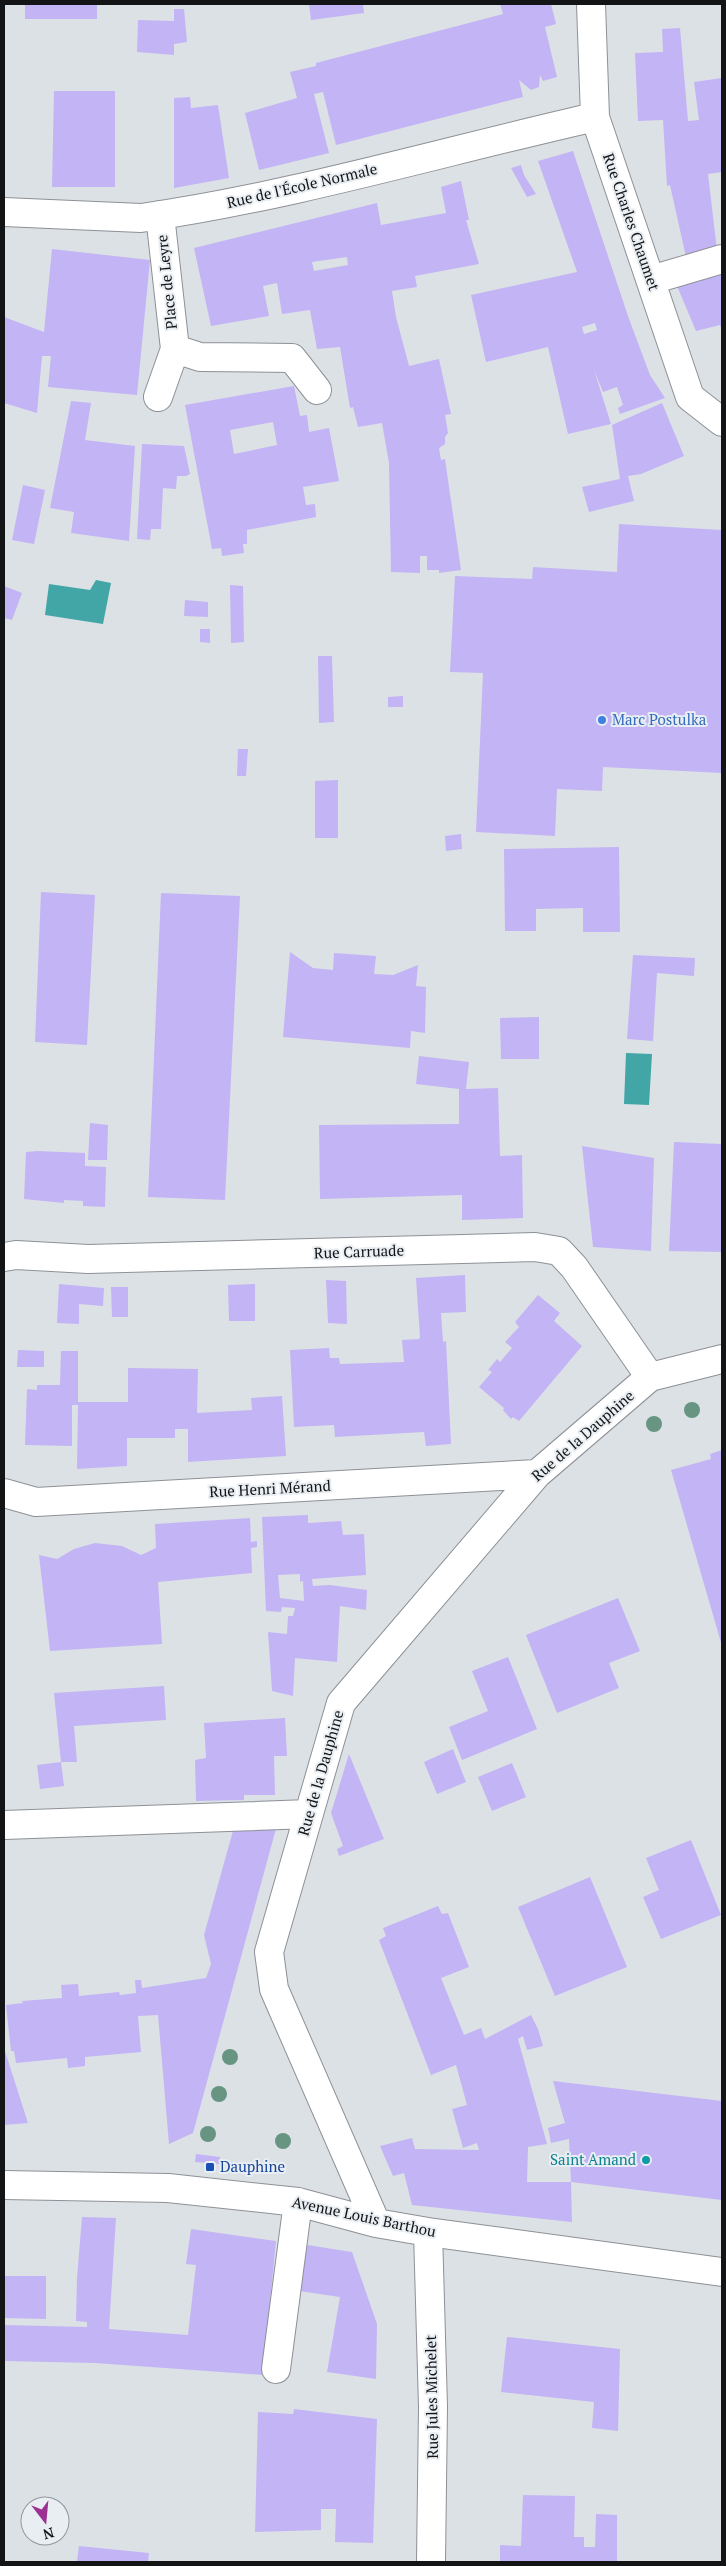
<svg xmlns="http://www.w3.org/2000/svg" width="726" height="2566" font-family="'PT Serif',serif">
  <rect width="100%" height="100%" fill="#dce1e6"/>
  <path fill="#41a6a5" d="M96,580l15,3 -8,41 -58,-9 4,-31 41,6z
    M626,1053l26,1 -3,51 -25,-1z"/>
  <path fill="#c3b4f5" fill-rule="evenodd" d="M25,4h72v15h-72z
    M309,4h54l1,9 -53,7z
    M500,4h51l5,20 -11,3 12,50 -14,4 -3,-6 -1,12 -8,3 -12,-10 4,17 -187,48 -13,-53 -9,2 15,59 -70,17 -14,-57 52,-15 -7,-26 26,-6v-3l187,-49z
    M174,9h10l3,33 -13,2v11l-37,-3 1,-32 36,1z
    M680,28l8,93 11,-1 -5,-38 28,-4v94l-14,2 9,76 -31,7 -16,-72 -3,1 -4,-66 -25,1 -3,-68 28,-1 -1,-23z
    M54,91h61v96h-63z
    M190,97l1,11 27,-3 11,73 -55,10v-90z
    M573,151l56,168 21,56 15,23 -45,16 -2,-6 5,-3 -6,-18 -14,5 -9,-22 17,54 -43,10 -20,-87 -62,15 -15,-67 106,-23 -39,-111zM595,323l2,7 -13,4 -2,-7z
    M521,165l3,10 12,19 -9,3 -16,-29z
    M461,181l8,39h-3l13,44 -64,12 2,11 -25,4 4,26 13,49 30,-7 12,55 -6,1 3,18 -3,4v7l-6,4 2,12 4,-1 16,111 -22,3v-3h-12v-14h-7v17l-29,-1 -2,-109 -7,-40 -24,4 -5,-20 -3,1 -10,-61 -23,2 -7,-39 -28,4 -5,-31 -14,3 6,30 -58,10 -17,-78 183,-45 4,22 65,-12 -5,-26zM347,257l1,8 -34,6 -2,-9z
    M52,249l98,11 -13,135 -89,-8 3,-31h-9l-5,57 -33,-10v-86l40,15z
    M722,272v58l-2,-5 -24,6 -19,-45z
    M294,386l6,30 7,-1 2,17 20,-4 10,53 -36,6 3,18 9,-1 1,13 -69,13 -4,-27 4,27v14h-4l1,9 -22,3 -1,-8 -9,1 -27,-144zM273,422l4,23 -43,9 -4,-24z
    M71,401l20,2 -6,37 50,6 -6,95 -58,-8 3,-21 -24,-4z
    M662,403l22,53 -43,18 -13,2 6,25 -45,11 -7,-25 38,-8 -8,-54z
    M142,444l42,2 6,28 -4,2h-9l-1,13 -13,-1 -2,41h-10l-1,11 -13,-1z
    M23,485l22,5 -11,54 -22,-4z
    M619,524l103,6v243l-119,-6 -1,24 -45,-2 -2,47 -79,-4 7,-159 -33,-1 5,-96 77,3 1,-12 84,5z
    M230,585l13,1 1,56 -13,1z
    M4,586l18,7 -10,27 -8,-2z
    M185,600l23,2v15l-24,-1z
    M200,629h10v14l-10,-1z
    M318,656h14l2,66 -15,1z
    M403,696v11h-15v-10z
    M238,749h10l-2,27h-9z
    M338,780v58h-23v-57z
    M461,834l1,15 -16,2 -1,-15z
    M619,847l1,85h-37v-24l-47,1v22h-31l-1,-82z
    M41,892l54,3 -8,150 -52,-3z
    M161,893l79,3 -15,304 -77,-3z
    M290,952l23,16 20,2 1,-17 42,3 -2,18 19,1 25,-10 -2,21 10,1 -1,46 -14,-2 -1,17 -127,-11z
    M633,955l62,3 -1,18 -37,-3 -4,68 -26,-2z
    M539,1017v42h-38l-1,-41z
    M419,1056l50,6 -3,27 32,-1 2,68 22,-1 1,63 -61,2v-25l-142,4 -1,-74 140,-1v-35l-43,-5z
    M90,1123l18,2 -1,35h-19z
    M674,1142l48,2v108l-53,-1z
    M582,1146l72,12 -3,93 -58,-4z
    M37,1151l48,2v13l21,1 -1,40 -22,-1v-5l-19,-1v3l-40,-4 2,-47z
    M465,1275l1,37 -25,1 2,29 3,-1 5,103 -25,2 -2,-14 -89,5 -1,-12 -40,2 -4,-77 39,-2 1,10h9l1,6 64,-2 -2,-22 17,-1 1,-2 -4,-59z
    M326,1280l20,1 1,43 -19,-1z
    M59,1284l45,4 -1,18 -24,-2v20l-22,-1z
    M255,1284v37h-26l-1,-36z
    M111,1287h17v30h-16z
    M538,1295l22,18 -6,8 28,25 -63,75 -6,-4 -2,2 -8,-9 1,-2 -25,-21 13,-15 -4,-2 9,-11 3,3 12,-14 -7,-6 14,-15 -4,-5z
    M18,1350l26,1v16h-27z
    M61,1351h17v51h50v-34l70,1 -1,44 55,-3 -1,-12 31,-2 4,60 -98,6v-33h-13v9h-48v28l-50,3 1,-64h-6v41l-47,-1 2,-56 10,1v-5h23z
    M722,1450v196l-51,-176 40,-11 -1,-5z
    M308,1515v8l33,-2 2,14 21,-1 2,41 -54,4 1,7 17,-1 37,5 -1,20 -26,-4 -3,56 -42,-4 -2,38 -21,-5 -4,-59 19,2 1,-18h5l2,-8 -13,-1 -1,5 -15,-1 -4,-94zM300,1574v8l3,-1 1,20 -24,-3 -2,-23z
    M250,1518l1,24 6,-1v6l-6,1 1,25 -94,9 4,62 -112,7 -11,-96 18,4 17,-10 21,-6 27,3 19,9 15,-7 -1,-24z
    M618,1598l22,53 -31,12 10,25 -62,25 -31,-78z
    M508,1657l29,72 -75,31 -13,-33 39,-16 -16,-40z
    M164,1686l2,34 -92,6 3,36h-16l-7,-69z
    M285,1718l2,38h-13l1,39h-31v5l-48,1 -1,-41 11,-2 -2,-35z
    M453,1749l13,33 -29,12 -13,-32z
    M349,1754l35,85 -45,17 -2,-7 6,-3 -12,-33z
    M61,1762l3,24 -24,3 -3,-24z
    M512,1763l14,34 -34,14 -14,-34z
    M277,1825l-84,308 -24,11 -11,-129 -20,1 3,36 -56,5v9l-17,2 -1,-10 -51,5 -2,-12h-3l-5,-46 17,-2 -1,-2 40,-3 -1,-13 17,-1 1,12 40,-4 1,3 16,-2 -1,-13h6l1,8 64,-10 5,-14 -7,-29 30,-108z
    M691,1840l30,75 -60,24 -18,-42 16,-7 -13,-32z
    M590,1877l37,90 -72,29 -37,-89z
    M438,1906l4,8 6,-1 21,54 -28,11 23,57 17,-7 4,11 46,-24 7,14 5,17 -16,4 -4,-14 -5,3 29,105 -19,3 -1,35h44l1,40 -160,-17 -8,-32 -11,3 -13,-30 32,-8 3,11 64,1 -2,-7 -14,5 -11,-39 15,-4 -11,-40 -25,10 -52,-135 7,-4 -3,-8z
    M4,2048l24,75 -24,2z
    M553,2081l169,20v99l-151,-18 -2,-43 -18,4 -3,-15 17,-5z
    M196,2154l24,3v7l-25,-2z
    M82,2217l34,1 -7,111 79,6 8,-70 -10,-1 5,-35 85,12 -13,134 -168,-12 -91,-2v-36l83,2v-5l-11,-1 1,-43z
    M301,2244l51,8 25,72 -1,55 -49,-7 13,-75 -41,-6z
    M4,2276h42v43l-42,-1z
    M507,2337l113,12 -2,82 -26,-3 2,-26 -93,-10z
    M294,2409l83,10 -4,124 -38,-1 1,-33h-15v21l-66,2 3,-120 35,2z
    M523,2495l52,1 -1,41h10v10h11l1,-33 21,1v47h-117v-17l21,1z
    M79,2546l70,7 -1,9h-71z"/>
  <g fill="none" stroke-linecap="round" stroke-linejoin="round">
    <g stroke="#8d9196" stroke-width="30">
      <path id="minor" d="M591,4l4,113 95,280 32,25
        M4,212l137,6c153,-22 303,-67 454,-101
        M160,215l15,134 25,8 92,1 25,32
        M651,280l71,-21
        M158,397l17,-48
        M4,1257l12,-2 72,4 447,-12 24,4 15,16 76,110
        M4,1493l32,9 501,-28
        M4,1825l305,-11
        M4,2185l164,3 130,14 78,21 52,9 294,40
        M376,2223l-102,-234 -5,-37 72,-249 196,-229 113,-97 72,-18
        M428,2232l5,175 -2,155
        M276,2369l22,-167"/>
    </g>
    <use href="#minor" stroke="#fff" stroke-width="28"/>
  </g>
  <g fill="#679581">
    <circle cx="692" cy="1410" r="8"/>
    <circle cx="654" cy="1424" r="8"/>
    <circle cx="230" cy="2057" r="8"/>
    <circle cx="219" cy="2094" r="8"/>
    <circle cx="208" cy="2134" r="8"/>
    <circle cx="283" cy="2141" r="8"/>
  </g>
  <circle fill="#3f7fe0" stroke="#e9eef3" stroke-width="2" cx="602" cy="720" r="5"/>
  <circle fill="#0f9aa8" stroke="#e9eef3" stroke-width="2" cx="646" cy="2160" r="5"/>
  <rect fill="#1a4fb4" stroke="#e9eef3" stroke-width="2" x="205" y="2162" width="10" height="10" rx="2.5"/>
  <g text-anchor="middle" stroke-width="4" stroke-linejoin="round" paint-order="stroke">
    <g font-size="15" fill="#131416" stroke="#e9eef3">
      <text transform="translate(302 186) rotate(-13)" y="5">Rue de l'École Normale</text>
      <text transform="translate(631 222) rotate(71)" y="5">Rue Charles Chaumet</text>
      <text transform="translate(167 282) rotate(-96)" y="5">Place de Leyre</text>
      <text transform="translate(359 1252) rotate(-2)" y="5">Rue Carruade</text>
      <text transform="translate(583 1436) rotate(-41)" y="5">Rue de la Dauphine</text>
      <text transform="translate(270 1489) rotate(-3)" y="5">Rue Henri Mérand</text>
      <text transform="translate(321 1773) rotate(-74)" y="5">Rue de la Dauphine</text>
      <text transform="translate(364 2217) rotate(12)" y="5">Avenue Louis Barthou</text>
      <text transform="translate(432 2397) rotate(-91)" y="5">Rue Jules Michelet</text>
    </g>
    <g font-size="15" fill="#366cbe" stroke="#e9eef3" text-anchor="start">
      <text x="612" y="725">Marc Postulka</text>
    </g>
    <g font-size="15" fill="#0d838f" stroke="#e9eef3" text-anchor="end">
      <text x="636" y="2165">Saint Amand</text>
    </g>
    <g font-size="15" fill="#164399" stroke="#e9eef3" text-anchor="start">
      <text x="220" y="2172">Dauphine</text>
    </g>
  </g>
  <rect width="726" height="2566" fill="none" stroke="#131416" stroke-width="10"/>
  <g transform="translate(45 2521) rotate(164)"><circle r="24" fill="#e9eef3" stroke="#93979b"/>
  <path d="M0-4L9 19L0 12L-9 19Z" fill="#9d3191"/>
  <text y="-8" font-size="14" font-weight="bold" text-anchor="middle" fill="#131416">N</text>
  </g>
</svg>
